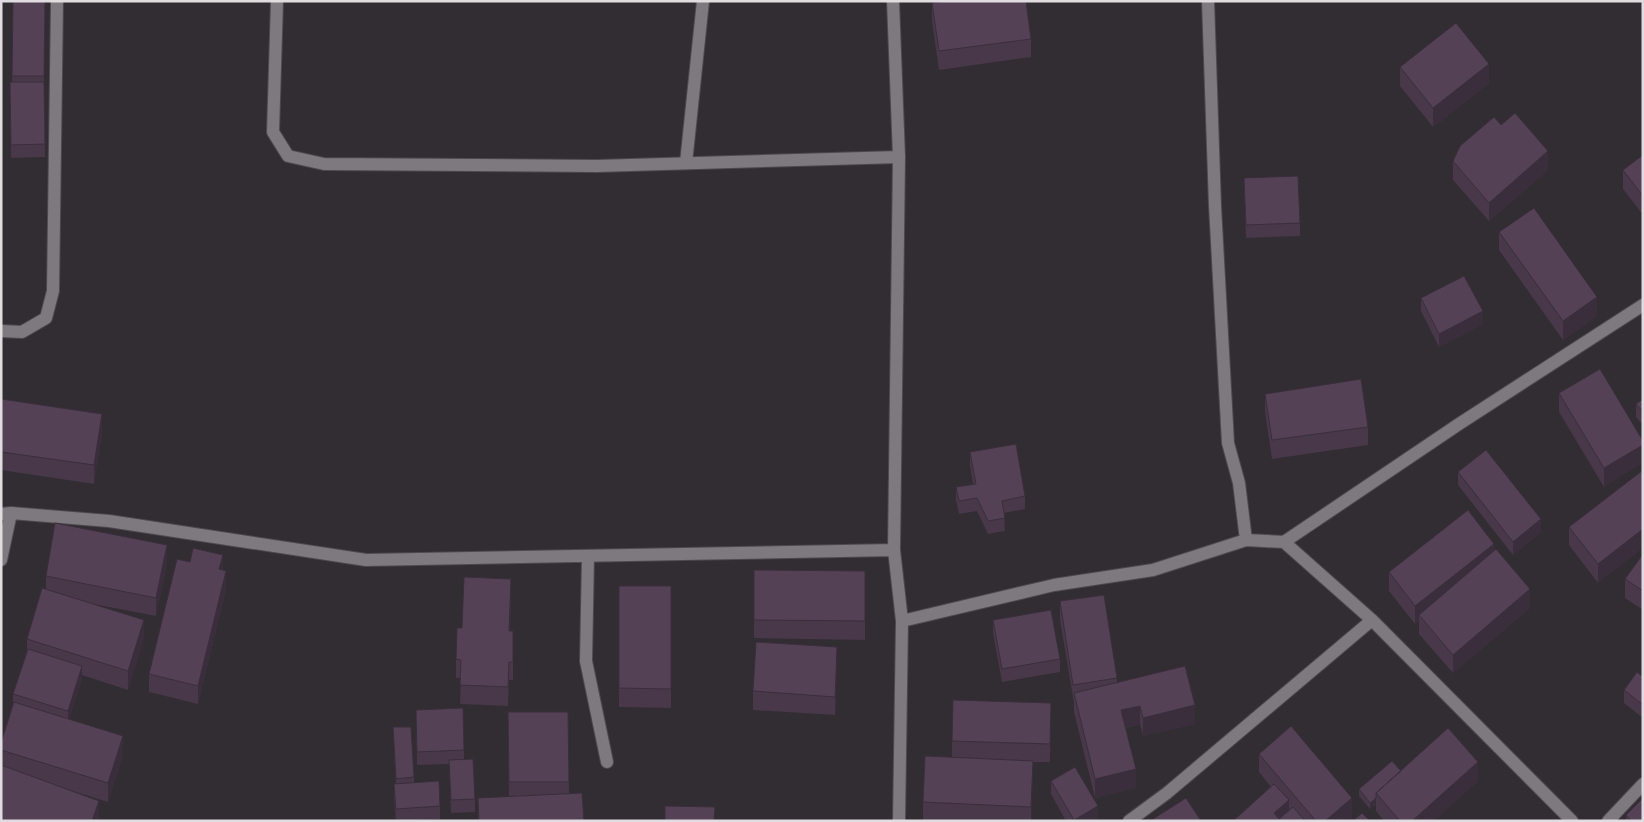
<svg xmlns="http://www.w3.org/2000/svg" width="1644" height="822" font-family="'Golos Text',sans-serif">
  <rect width="100%" height="100%" fill="#322d32"/>
  <g fill="none" stroke-linecap="round" stroke-linejoin="round">
    <g stroke="#4d494d" stroke-width="14">
      <path id="minor" d="M277,1l-4,131 15,24 36,8 273,2 302,-9
        M893,1l6,156 -5,393 8,71 -3,200
        M1208,1l7,205 13,237 11,40 7,57 38,2 88,78 200,201
        M686,163l17,-162
        M1,331l21,1 24,-14 7,-27 4,-290
        M1,514l10,-1 98,8 257,39 528,-10
        M1284,542l175,-118 184,-119
        M588,556l-2,105 21,101
        M1,560l10,-47
        M902,621l152,-36 99,-15 93,-30
        M1129,821l38,-28 205,-173
        M1608,821l35,-37"/>
    </g>
    <use href="#minor" stroke="#7e797f" stroke-width="12"/>
  </g>
  <path fill="#483849" d="M13,1h32l-1,81 1,75 -34,1 -1,-76h2z
    M932,3l99,36v18l-92,13 -7,-49z
    M1400,67l89,16 -56,44 -33,-41z
    M1501,125l47,45 -59,51 -36,-41v-19z
    M1643,155v60l-20,-26v-19z
    M1244,178l56,45v13l-54,2z
    M1499,232l98,84 -34,24 -64,-90z
    M1421,298l62,26 -44,23 -18,-36z
    M1559,393l84,48 -39,46 -45,-75z
    M1265,394l103,33v18l-96,14 -7,-47z
    M1,399l101,34 -8,51 -93,-14z
    M1643,399v26l-7,-8v-13z
    M970,452l55,44v13l-21,4 1,18 -17,3 -11,-23 -18,3 -3,-14v-13l17,-3 -3,-19z
    M1643,470l-45,113 -29,-38v-18z
    M1458,472l83,60 -28,23 -55,-70z
    M1494,551l36,57 -77,65 -34,-39v-13l-4,3 -26,-33v-19z
    M1643,554v56l-18,-12v-19z
    M167,563l-11,53 -63,-12 51,34 -16,52 -46,-15v4l-13,40 54,36 -15,47 -42,-13 33,31v1h-98v-78l12,-40v-9l14,-42v-13l19,-50v-13z
    M223,570l3,20 -28,114 -49,-12v-18z
    M754,570l111,1v69l-111,-2z
    M619,586h52v122l-52,-1z
    M511,598l-1,33 3,18v31h-4l-1,26 -48,-2 1,-26h-5v-19l6,-31z
    M1060,601l57,77v5l78,41 -52,12 -3,-12 -14,4 10,60 -41,10 -21,-86v-9l-14,-83z
    M993,620l67,39v13l-58,10 -9,-49z
    M837,666l-2,49 -82,-5v-19z
    M1643,677v41l-19,-15v-13z
    M1051,703l-1,59h-17l-2,59 -108,-1v-18l29,-45v-16z
    M416,710l48,40v10l11,39v13l-24,1 -2,-49 -32,1z
    M508,712h60l1,81 15,28h-106v-23l31,-1z
    M393,727l21,50v6l26,23v13l-44,2 -2,-24v-13h2z
    M1259,754l93,63 -5,4h-114l38,-34 -12,-15z
    M1401,771l77,10 -45,40h-49l-8,-10v-6l-6,4 -11,-13v-7z
    M1051,781l47,38 -3,2h-29l-15,-27z
    M1626,815l17,6h-17z"/>
  <path fill="#3b2e3c" d="M1489,64v19l-56,44v-19z
    M1548,151v19l-59,51v-18z
    M1597,297v19l-34,24v-19z
    M1483,311v13l-44,23v-13z
    M102,414v19l-8,51v-19z
    M1643,445v18l-39,24v-19z
    M1541,519v13l-28,23v-13z
    M1643,529v19l-45,35v-19z
    M1494,544v18l-75,53v6l-4,3v-18z
    M167,545v18l-11,53v-18z
    M223,555v19l-4,-5z
    M226,571v19l-28,114v-18z
    M511,579v19l-2,51v-18z
    M1530,589v19l-77,65v-18z
    M144,620v18l-16,52v-19z
    M837,647v19l-2,49v-18z
    M82,666v13l-14,45v-13z
    M1195,705v19l-52,12v-18z
    M1140,706v18l-19,5v-19z
    M123,736v19l-15,47v-19z
    M1033,761v19l-2,41v-14z
    M1478,762v19l-45,40h-21z
    M1136,769v19l-41,10v-19z
    M1352,798v19l-5,4h-22z
    M1376,798v7l-6,4v-6z
    M1289,800v13l-9,8 -6,-8z
    M99,801v20h-7z
    M1098,806v13l-3,2h-21z"/>
  <path fill="#544155" stroke="#3b2e3c" d="M13,1h32l-1,75h-32z
    M942,1h84l5,38 -92,12 -7,-48z
    M1456,23l33,41 -56,44 -33,-41z
    M10,82h34l1,62 -34,1z
    M1515,113l33,38 -59,52 -36,-42 7,-15 34,-29 7,8z
    M1643,155v41l-20,-26z
    M1298,176l2,47 -54,2 -2,-47z
    M1534,208l63,89 -34,24 -64,-89z
    M1464,276l19,35 -44,23 -18,-36z
    M1600,369l43,72v4l-39,23 -45,-75z
    M1361,379l7,48 -96,13 -7,-46z
    M1,399l101,15 -8,51 -93,-13z
    M1643,399v13l-7,-8z
    M1016,444l9,52 -23,5 3,17 -17,3 -11,-23 -18,3 -3,-14 20,-3 -6,-32z
    M1486,450l55,69 -28,23 -55,-70z
    M1643,470v59l-45,35 -29,-37z
    M1468,510l26,34 -79,62 -26,-34z
    M55,523l112,22 -11,53 -110,-22z
    M193,548l30,7 -4,14 7,2 -28,115 -49,-12 28,-115 13,3z
    M1496,549l34,40 -77,66 -34,-40z
    M1643,554v37l-18,-12z
    M754,570l111,1v50l-111,-1z
    M464,577l47,2 -2,52h4v31h-4l-1,25 -48,-2 1,-25 -5,-1 1,-31h5z
    M619,586h52v103l-52,-1z
    M42,588l102,32 -16,51 -101,-32z
    M1104,595l13,83 -44,7 -13,-84z
    M1051,610l9,49 -58,10 -9,-49z
    M756,642l81,5 -2,50 -82,-6z
    M28,649l54,17 -14,45 -55,-17z
    M1185,666l10,39 -52,13 -3,-12 -19,4 15,59 -41,10 -21,-86z
    M1637,672l6,5v28l-19,-15z
    M953,700l98,3 -1,41 -98,-3z
    M14,702l109,34 -15,47 -107,-33v-7z
    M463,708l1,42 -47,2 -1,-42z
    M508,712h60l1,70h-60z
    M1291,726l61,72 -27,23h-9l-57,-67z
    M393,727h18l3,50 -18,2z
    M1448,728l30,34 -66,59h-12l-24,-28z
    M925,756l108,5 -2,46 -108,-5z
    M473,759l2,40 -24,1 -2,-40z
    M1392,761l9,10 -25,22v5l-6,5 -11,-14z
    M1,765l98,36 -7,20h-91z
    M1075,767l23,39 -24,14 -23,-39z
    M439,781l1,25 -44,3 -2,-25z
    M1274,784l15,16 -15,13 5,6 14,-12 12,14h-72z
    M582,793l2,28h-105l-1,-23z
    M1186,798l15,23h-51z
    M1643,798v23h-12l-5,-6z
    M665,806l50,1 -1,14h-49z
    M1362,813l8,8h-17z"/>
  <rect width="1644" height="822" fill="none" stroke="#e0dde0" stroke-width="5"/>
</svg>
